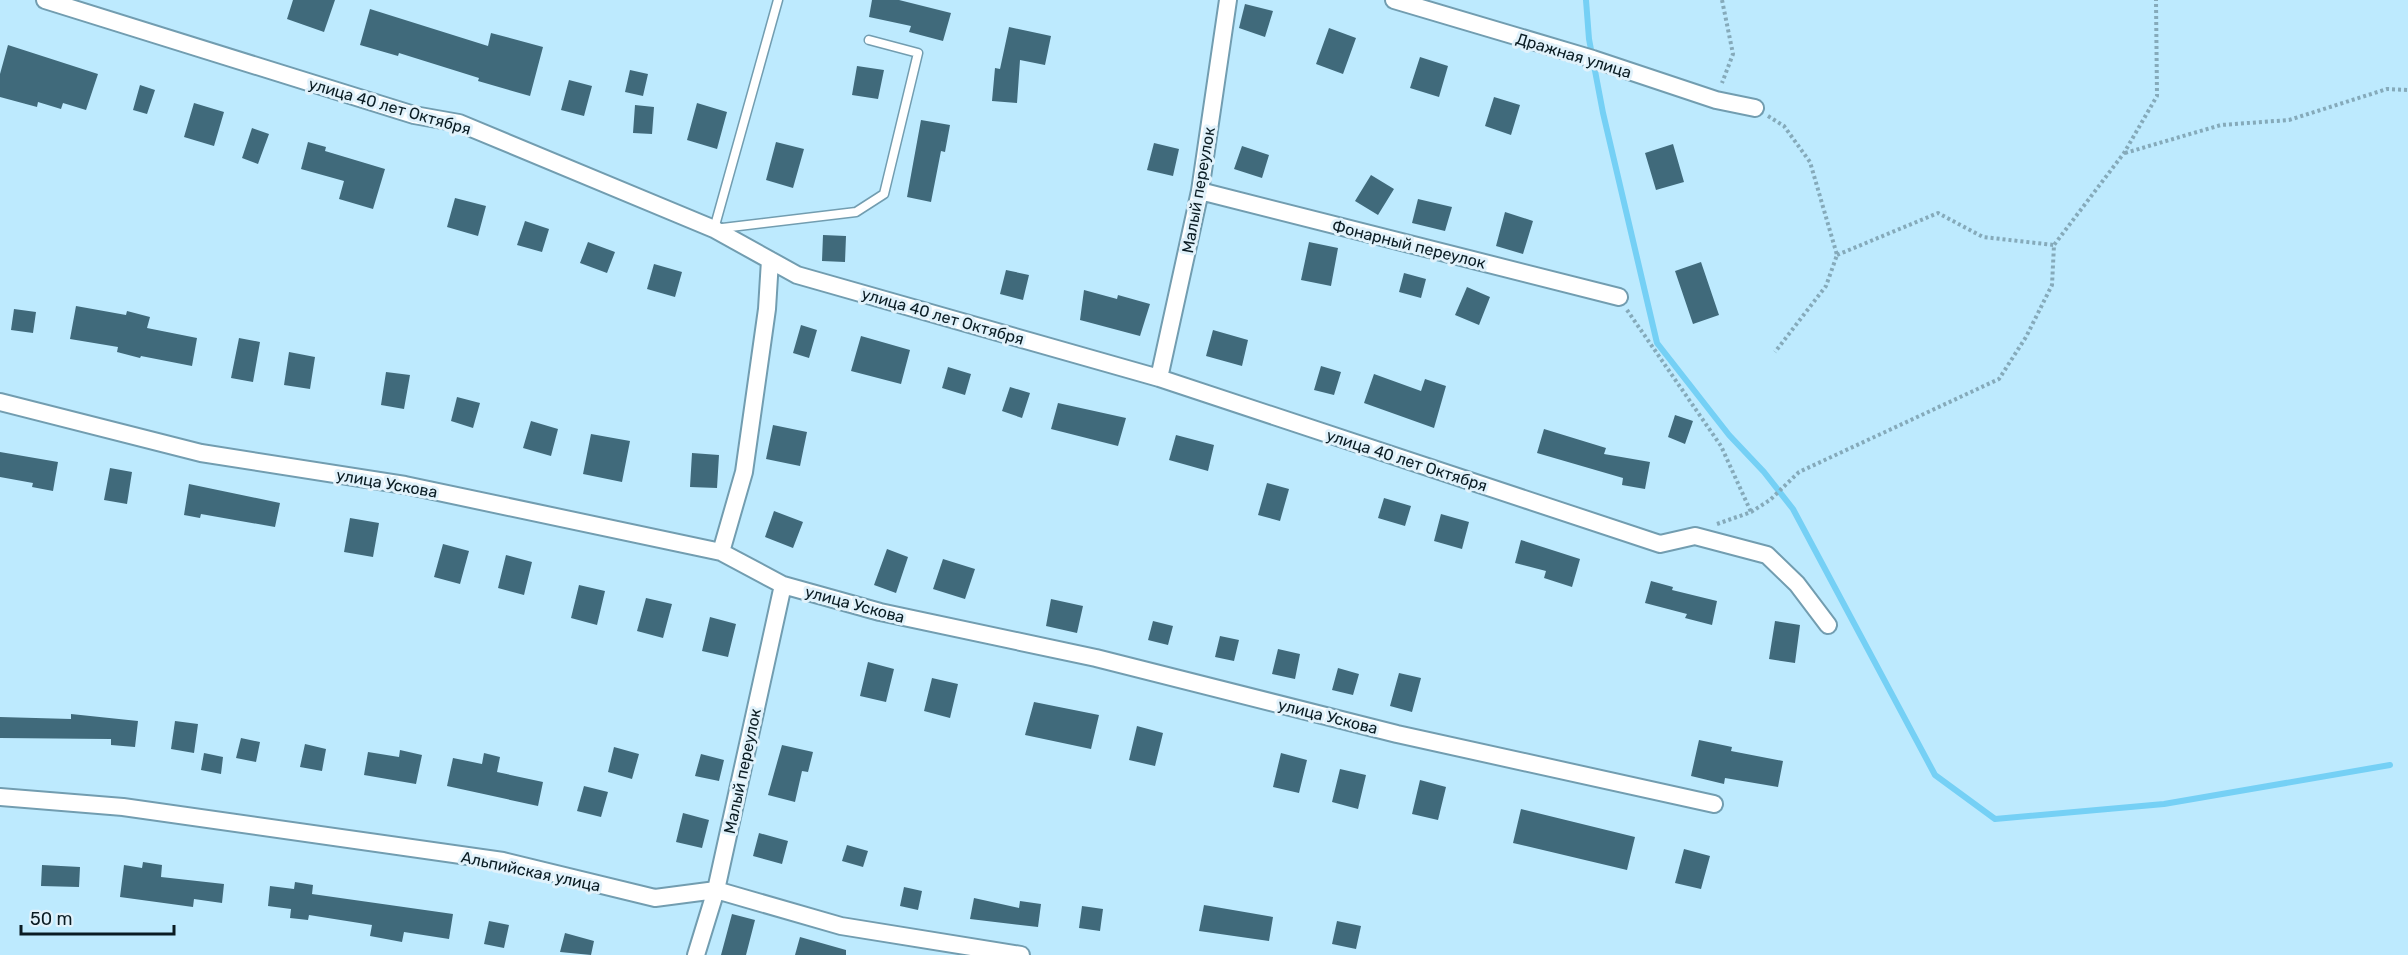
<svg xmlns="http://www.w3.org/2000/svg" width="2408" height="955" font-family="Rubik,sans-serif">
  <rect width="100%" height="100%" fill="#bdeafe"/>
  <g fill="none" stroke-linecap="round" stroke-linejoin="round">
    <path stroke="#75d0f5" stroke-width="6" d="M1586,0l3,39 14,74 54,230 72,92 35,37 29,37 142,266 60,44 169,-15 226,-39"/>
  </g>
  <path fill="#406a7b" d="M293,0h42l-11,32 -37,-13z
    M872,0h27l52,13 -8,28 -34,-9 2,-6 -42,-9z
    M1245,4l28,7 -8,26 -26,-9z
    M370,9l118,37 3,-13 52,14 -13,49 -52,-15 1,-3 -80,-25 -1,3 -38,-11z
    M1009,27l42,9 -6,29 -25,-5 -3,43 -25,-2 3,-33 5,1z
    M1329,28l27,10 -13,36 -27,-10z
    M8,45l90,29 -12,36 -23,-7 -2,6 -23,-7 -1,5 -37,-10v-23z
    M1420,57l28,9 -9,31 -29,-9z
    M857,66l27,4 -6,29 -26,-4z
    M630,70l18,4 -5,22 -18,-4z
    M569,80l23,6 -8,30 -23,-6z
    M140,85l15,5 -8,24 -14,-4z
    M1494,97l26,8 -9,30 -26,-9z
    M194,103l30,9 -10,34 -30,-9z
    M697,103l30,9 -10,37 -30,-9z
    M635,105l19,2 -2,27 -19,-1z
    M921,120l29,5 -5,27 -4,-1 -10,51 -24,-5z
    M252,128l17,6 -11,30 -16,-6z
    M308,142l18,5 -1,4 60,18 -12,40 -34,-10 5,-18 -43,-12z
    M776,142l28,7 -11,39 -27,-8z
    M1154,143l25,6 -6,27 -26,-6z
    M1673,144l11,38 -28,8 -11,-37z
    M1242,146l27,9 -7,23 -28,-9z
    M1371,175l23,14 -16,26 -23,-14z
    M455,198l31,8 -8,30 -31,-9z
    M1418,199l34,8 -7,24 -33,-8z
    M1505,212l28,9 -10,33 -27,-8z
    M525,221l24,8 -7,23 -25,-7z
    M823,235l23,1 -1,26 -23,-1z
    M588,242l27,10 -8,21 -27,-10z
    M1309,242l29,6 -7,38 -30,-6z
    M1701,262l18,53 -26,9 -18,-53z
    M654,264l28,8 -7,25 -28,-8z
    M1006,270l23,5 -6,25 -23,-6z
    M1404,273l22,6 -5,19 -22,-6z
    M1467,287l23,10 -11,28 -24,-10z
    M1084,290l33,9 1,-4 32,9 -10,32 -60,-16z
    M76,306l50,9 1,-4 23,6 -3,11 50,10 -5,28 -51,-10 -1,2 -23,-6 1,-5 -48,-8z
    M14,309l22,3 -3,21 -22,-3z
    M801,325l16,5 -8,28 -16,-5z
    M1213,330l35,10 -6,26 -36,-10z
    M861,336l49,14 -9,34 -50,-13z
    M239,338l21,4 -7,40 -22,-4z
    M289,352l26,5 -5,32 -26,-4z
    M1321,366l20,6 -7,23 -20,-5z
    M948,367l23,7 -6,21 -23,-7z
    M386,372l24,3 -6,34 -23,-4z
    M1374,374l47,17 4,-12 21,7 -12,42 -70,-25z
    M1010,387l20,6 -8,25 -20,-7z
    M457,397l23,6 -7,25 -22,-7z
    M1058,403l68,15 -8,28 -67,-17z
    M1675,415l18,6 -8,23 -17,-7z
    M531,421l27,8 -7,27 -28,-8z
    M773,425l34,7 -7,34 -34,-7z
    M1544,429l62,19 -2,6 46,8 -5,27 -23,-4 1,-7 -86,-25z
    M591,434l39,7 -8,41 -39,-8z
    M1176,435l38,10 -6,26 -39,-11z
    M0,452l58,10 -5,29 -21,-4 1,-4 -33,-6z
    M692,453l27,2 -2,33 -27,-1z
    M110,468l22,4 -5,32 -23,-4z
    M1267,483l22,6 -9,32 -22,-6z
    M189,484l91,19 -5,24 -74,-13 -1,4 -16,-3z
    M1384,498l27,8 -6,20 -27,-8z
    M774,511l29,11 -10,26 -28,-11z
    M1441,514l28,8 -7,27 -28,-8z
    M350,518l29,5 -6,34 -29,-5z
    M1521,540l59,19 -8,28 -28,-9 2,-7 -31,-8z
    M443,544l26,7 -9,33 -26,-7z
    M887,549l21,8 -12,36 -22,-8z
    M506,555l26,7 -8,33 -26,-7z
    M943,559l32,10 -10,30 -32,-10z
    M1651,581l22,6 -1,3 45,11 -5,24 -27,-7 2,-4 -42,-11z
    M579,585l26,6 -8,34 -26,-7z
    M646,598l26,6 -9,34 -26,-7z
    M1051,599l32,7 -6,27 -31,-7z
    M710,617l26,7 -8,33 -26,-6z
    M1153,621l20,5 -5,19 -20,-5z
    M1775,621l25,4 -5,38 -26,-4z
    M1220,636l19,4 -5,21 -19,-4z
    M1278,649l22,5 -5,25 -23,-5z
    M868,662l26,7 -8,33 -26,-6z
    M1338,668l21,6 -6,21 -21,-5z
    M1399,673l22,5 -9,34 -22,-6z
    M932,678l26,6 -8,34 -26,-7z
    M1034,702l65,13 -8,34 -66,-14z
    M71,714l67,7 -3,26 -24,-2v-6l-111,-1v-21l71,2z
    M175,721l23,3 -4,29 -23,-4z
    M1137,726l26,7 -8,33 -26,-6z
    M241,738l19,4 -4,20 -20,-4z
    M1699,740l33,7 -1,4 52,10 -5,26 -53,-9 -1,6 -33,-8z
    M305,744l21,5 -4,22 -22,-4z
    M782,745l31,7 -5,20 -6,-1 -7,31 -27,-7z
    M614,747l25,7 -7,25 -24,-7z
    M400,750l22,5 -6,29 -52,-9 4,-23 31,5z
    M204,753l19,4 -2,17 -20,-4z
    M484,753l16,4 -3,15 46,10 -5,24 -91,-20 6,-28 29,6z
    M1281,753l26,7 -8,33 -26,-6z
    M701,754l23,6 -5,21 -24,-5z
    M1340,769l26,6 -8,34 -26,-7z
    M1420,780l26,7 -8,33 -26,-6z
    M584,786l24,6 -7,25 -24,-6z
    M1521,809l114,28 -8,33 -114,-27z
    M683,813l26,7 -7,28 -26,-6z
    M759,833l29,8 -6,23 -29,-8z
    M847,845l21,6 -5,16 -21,-6z
    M1684,849l26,7 -9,33 -26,-6z
    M143,862l19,3 -1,12 63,7 -2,19 -28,-4 -1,8 -73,-10 4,-32 18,3z
    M42,865l38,2 -1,20 -38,-1z
    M295,882l18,3 -1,9 141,20 -4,25 -45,-7 -2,10 -32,-6 2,-11 -63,-10 -1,5 -18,-2 1,-9 -23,-3 2,-20 24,3z
    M904,887l18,4 -4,19 -18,-4z
    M974,898l45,10 1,-7 21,3 -3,23 -68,-8z
    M1204,905l69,12 -4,24 -70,-10z
    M1082,906l21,3 -3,22 -21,-3z
    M732,914l23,6 -9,35h-25z
    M489,921l20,4 -5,23 -20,-4z
    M1337,921l24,5 -5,23 -24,-5z
    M565,933l29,8 -3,14 -31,-3z
    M800,937l46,13v5h-51z"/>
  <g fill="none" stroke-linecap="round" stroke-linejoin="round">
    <g stroke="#729db0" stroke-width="11">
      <path id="service" d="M778,0l-64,229 142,-17 28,-18 34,-141 -49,-13"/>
    </g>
    <g stroke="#729db0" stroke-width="20">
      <path id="minor" d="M45,0l369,115 45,8 255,106 83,46 362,103 501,166 35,-8 72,19 30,29 31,41
        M1394,0l199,59 123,41 39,8
        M1200,191l419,106
        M1159,378l41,-187 28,-191
        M0,402l201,51 204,32 316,67 62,33 97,27 216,46 301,76 317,70
        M721,552l23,-80 23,-163 3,-49
        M0,797l123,10 380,54 152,37 61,-8 125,36 180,29
        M696,955l20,-65 67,-305"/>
    </g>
    <path stroke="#85aaba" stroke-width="4" stroke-dasharray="3 3" stroke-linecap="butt" d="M1722,0l11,54 -11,29
      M1768,116l16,10 26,36 27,93 -11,31 -51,66
      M2125,153l96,-28 68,-5 98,-31 21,1
      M1837,255l101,-42 45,24 71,8
      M1627,310l94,136 30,66
      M1717,524l34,-12 19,-12 29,-28 200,-93 27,-42 26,-52 2,-40 70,-92 33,-57 -1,-96"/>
    <use href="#service" stroke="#fff" stroke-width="8"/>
    <use href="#minor" stroke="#fff" stroke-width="16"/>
  </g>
  <g text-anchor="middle" stroke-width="6" stroke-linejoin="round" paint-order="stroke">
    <g font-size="16" fill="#0a1c23" stroke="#e1f2fb">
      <text transform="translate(1574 55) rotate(17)" y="6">Дражная улица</text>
      <text transform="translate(390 106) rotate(16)" y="6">улица 40 лет Октября</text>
      <text transform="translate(1198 190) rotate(-80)" y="6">Малый переулок</text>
      <text transform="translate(1409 244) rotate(14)" y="6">Фонарный переулок</text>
      <text transform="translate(943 316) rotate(16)" y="6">улица 40 лет Октября</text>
      <text transform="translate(1407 460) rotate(18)" y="6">улица 40 лет Октября</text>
      <text transform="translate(387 483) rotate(10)" y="6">улица Ускова</text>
      <text transform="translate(855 604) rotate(15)" y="6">улица Ускова</text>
      <text transform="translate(1328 716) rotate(14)" y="6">улица Ускова</text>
      <text transform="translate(742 771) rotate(-78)" y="6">Малый переулок</text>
      <text transform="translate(531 871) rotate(12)" y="6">Альпийская улица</text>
    </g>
  </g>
  <path d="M21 925v9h153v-9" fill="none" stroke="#0a1c23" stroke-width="3"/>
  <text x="30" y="925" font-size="18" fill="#0a1c23" stroke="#e1f2fb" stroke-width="4.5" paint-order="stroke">50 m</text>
</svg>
